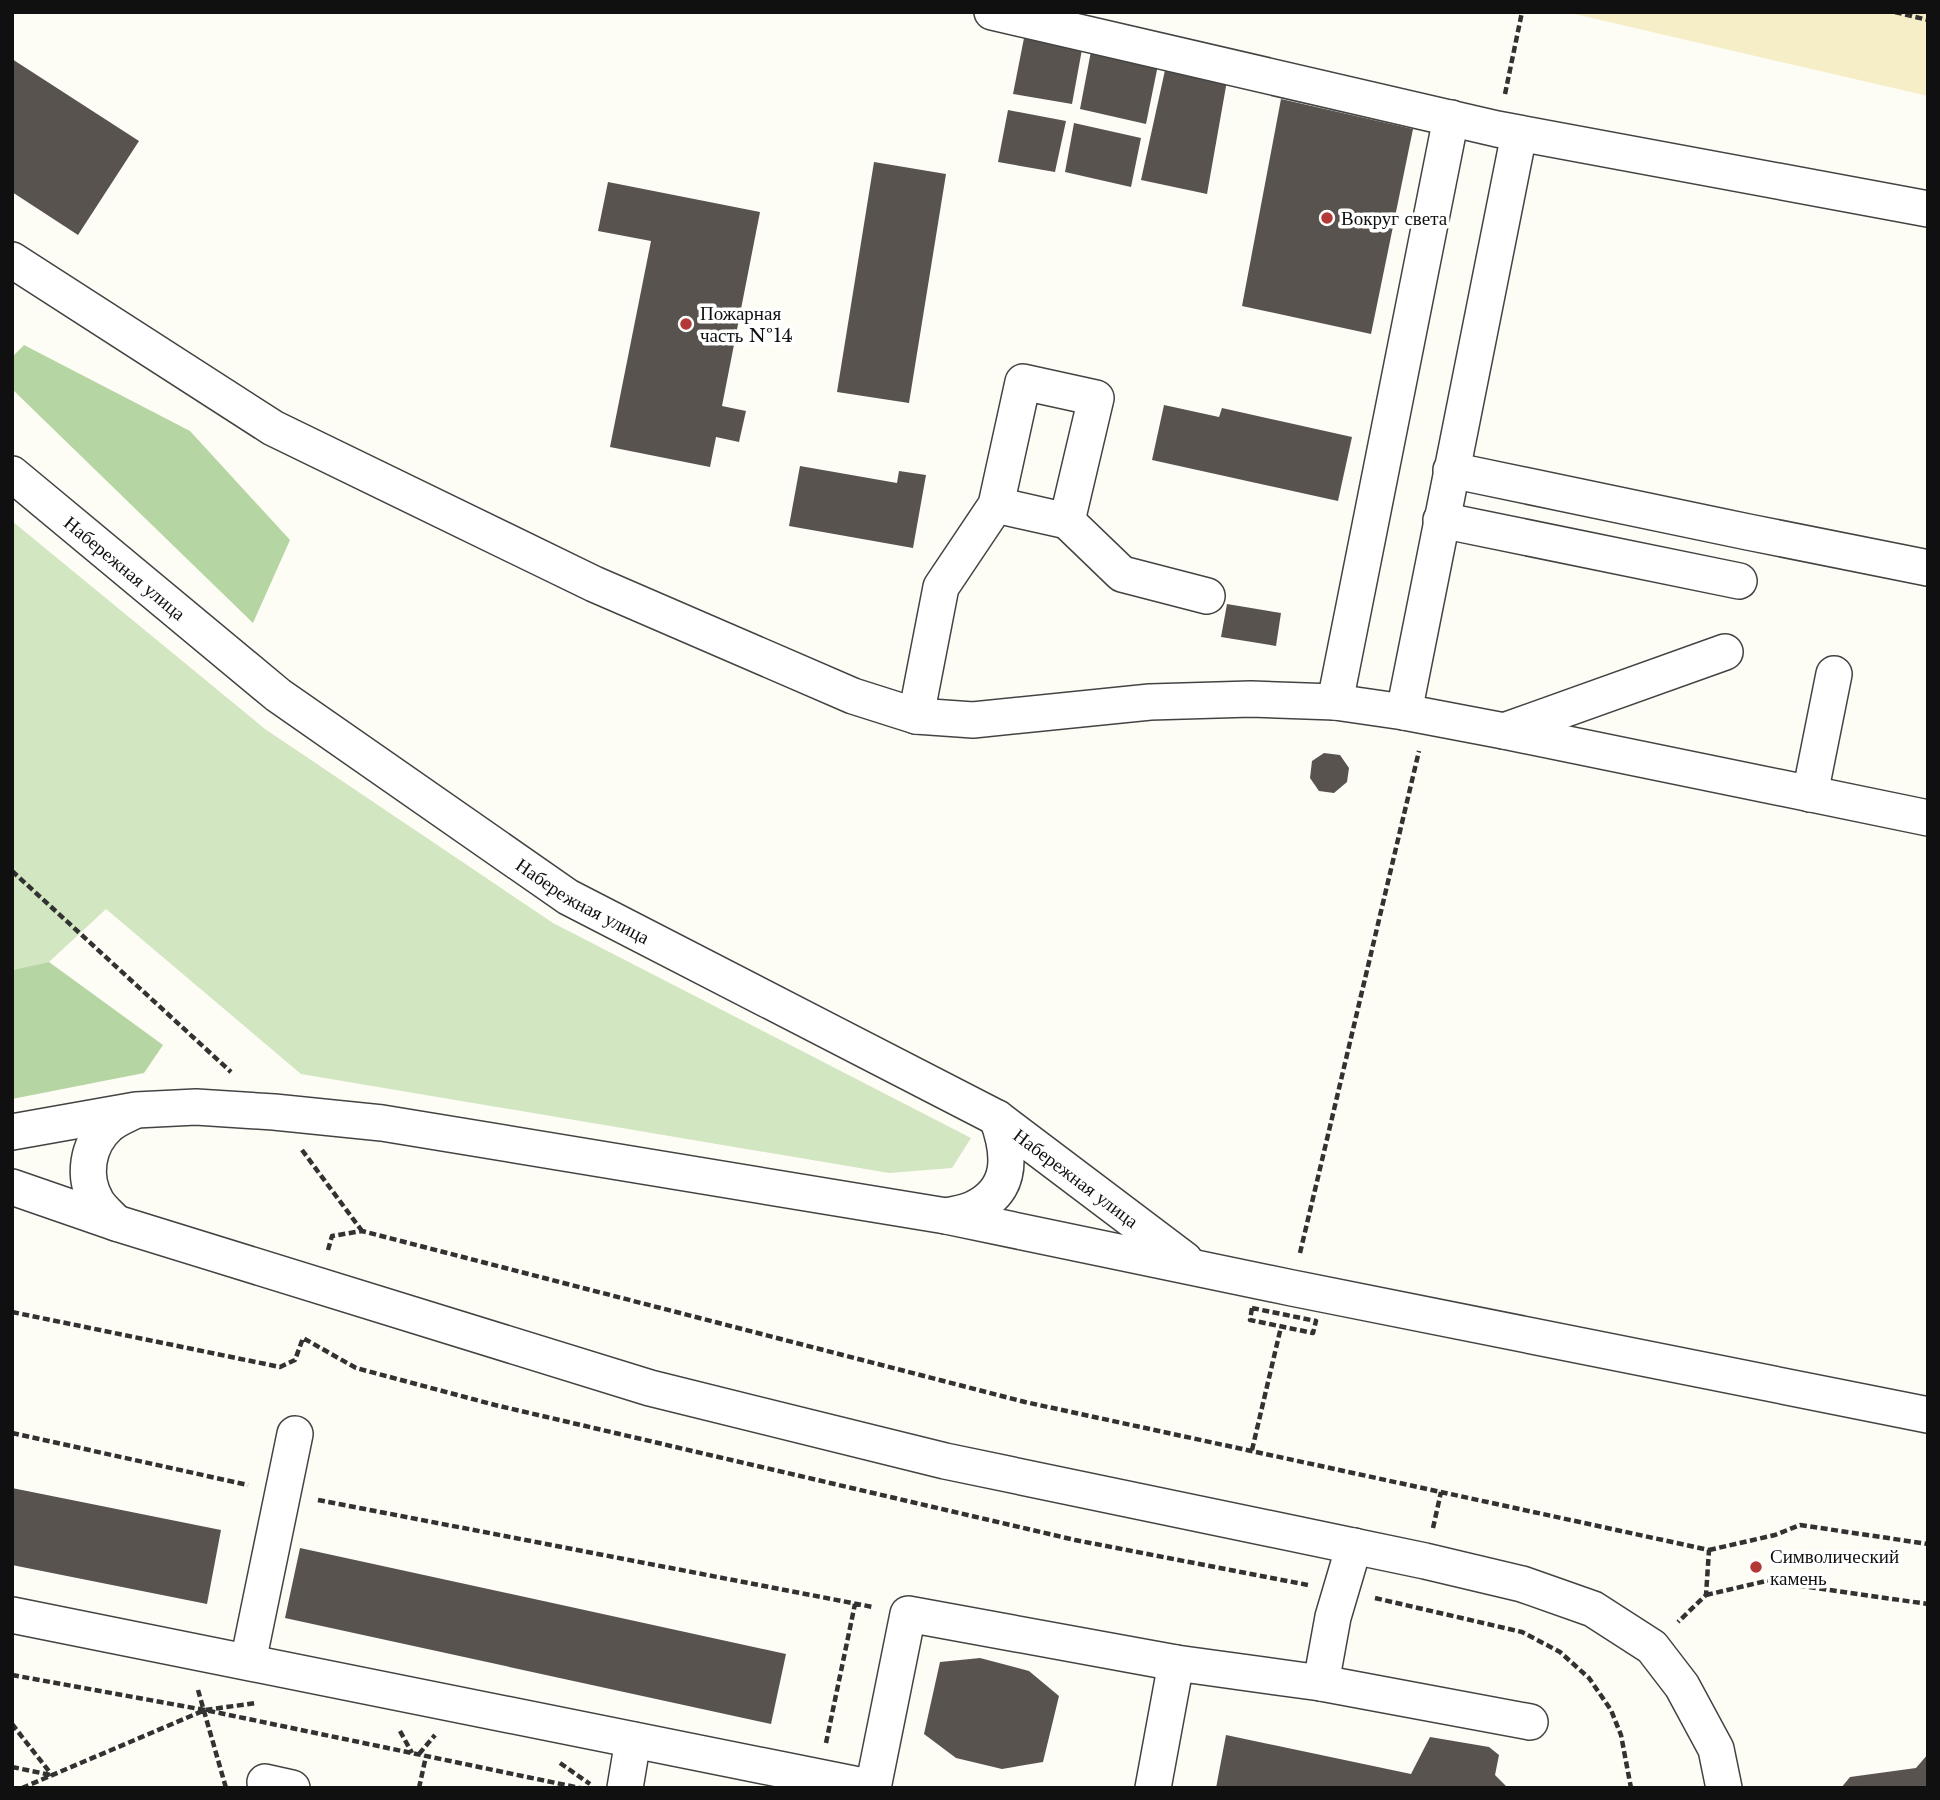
<svg xmlns="http://www.w3.org/2000/svg" width="1940" height="1800" font-family="'Libre Baskerville',serif">
  <rect width="100%" height="100%" fill="#fefdf5"/>
  <path fill="#d1e6c1" d="M12,521l253,208 288,194 418,215 -19,30 -63,5 -588,-99 -195,-165 -57,53 -37,8z"/>
  <path fill="#b5d5a2" d="M24,345l166,86 100,109 -37,83 -241,-234v-32z
    M49,962l114,83 -19,28 -132,26v-129z"/>
  <path fill="#f5eec6" d="M1566,12h362v84z"/>
  <path fill="#58534e" d="M1025,33l58,11 -11,60 -59,-10z
    M1092,46l67,14 -13,64 -66,-15z
    M12,59l127,82 -61,94 -66,-43z
    M1167,61l61,14 -21,119 -66,-14z
    M1281,99l132,30 -42,205 -129,-28z
    M1008,110l58,11 -11,51 -57,-10z
    M1074,123l67,15 -10,49 -66,-15z
    M874,162l72,12 -37,229 -72,-11z
    M608,182l152,30 -38,194 24,5 -7,31 -23,-5 -6,30 -100,-20 41,-206 -53,-10z
    M1164,405l55,12 3,-9 130,29 -14,64 -186,-41z
    M800,466l97,17 2,-12 27,4 -13,73 -124,-22z
    M1227,604l54,9 -5,33 -55,-9z
    M1324,753l16,2 9,13 -2,14 -13,11 -15,-2 -9,-13 2,-17z
    M12,1488l209,42 -14,74 -195,-39z
    M300,1548l486,106 -15,70 -486,-106z
    M980,1658l49,13 30,25 -16,66 -41,7 -46,-11 -32,-24 16,-72z
    M1226,1735l185,39 19,-37 59,10 10,8 -4,20 13,13h-292z
    M1928,1754v34h-87l9,-11 66,-9z"/>
  <g fill="none" stroke-linecap="round" stroke-linejoin="round">
    <g stroke="#434343" stroke-width="38">
      <g id="minor">
        <path d="M992,12l505,117 431,80"/>
        <path d="M12,260l261,168 321,156 259,112 63,20 57,4 177,-18 101,-3 84,3 69,10 100,19 424,87"/>
        <path d="M1451,470l297,62 180,36"/>
        <path id="s1" d="M12,474l266,221 290,202 429,221 188,142"/>
        <path d="M1441,520l298,61"/>
        <path d="M1067,521l55,53 85,22"/>
        <path d="M1335,702l116,-584"/>
        <path d="M1404,712l115,-578"/>
        <path d="M916,716l25,-129 55,-82 27,-123 73,16 -29,123 -71,-16"/>
        <path d="M1504,731l221,-79"/>
        <path d="M1810,794l24,-120"/>
        <path d="M12,1132l124,-22 60,-3 78,5 108,11 564,93 346,72 636,127"/>
        <path d="M12,1187l104,36 534,165 295,73 480,100 97,23 71,25 59,38 30,39 34,63 8,39"/>
        <path d="M946,1216c8,-2 19,-3 27,-7 41,-19 37,-56 24,-91"/>
        <path d="M116,1223c-6,-7 -14,-13 -19,-21 -15,-25 -10,-57 11,-76 6,-6 16,-10 24,-14"/>
        <path d="M12,1615l861,173"/>
        <path d="M248,1662l47,-228"/>
        <path d="M1321,1683l12,-66 21,-71"/>
        <path d="M265,1782l27,6"/>
        <path d="M625,1788l8,-48"/>
        <path d="M873,1788l35,-174 268,49"/>
        <path d="M1153,1788l23,-125 145,20 209,39"/>
      </g>
    </g>
    <path stroke="#323232" stroke-width="4.5" stroke-dasharray="7 3.5" stroke-linecap="butt" d="M1895,12l33,8
      M1505,94l17,-82
      M12,871l219,201
      M302,1150l60,81
      M328,1250l4,-14 30,-5 663,171 684,148 -3,45 -28,27
      M1300,1253l119,-502
      M1252,1308l64,13 -3,12 -63,-13z
      M12,1312l268,55 15,-7 8,-22 53,30 139,37 580,135 233,45
      M12,1433l236,52
      M1252,1450l29,-123
      M318,1500l555,107
      M1433,1528l8,-36
      M1709,1550l66,-15 25,-10 128,19
      M1706,1595l60,-14 162,23
      M1375,1598l147,34 38,20 29,26 22,32 10,25 10,53
      M12,1675l193,35 375,78
      M198,1690l28,98
      M12,1724l40,51
      M400,1731l12,22
      M826,1743l29,-139
      M419,1754l16,-19
      M560,1763l30,21
      M12,1767l39,8
      M22,1788l183,-78 51,-7
      M419,1788l7,-32"/>
    <use href="#minor" stroke="#fff" stroke-width="35"/>
  </g>
  <g fill="#b33936" stroke="#fff" stroke-width="2.5">
    <circle cx="1327" cy="218" r="7"/>
    <circle cx="686" cy="324" r="7"/>
    <circle cx="1756" cy="1567" r="7"/>
  </g>
  <g text-anchor="middle" stroke-width="7" stroke-linejoin="round" paint-order="stroke">
    <g font-size="19" fill="#101010" stroke="#fff" text-anchor="start">
      <text x="1341" y="225">Вокруг света</text>
      <text x="700" y="320">Пожарная<tspan x="700" dy="22">часть №14</tspan></text>
      <text x="1770" y="1563">Символический<tspan x="1770" dy="22">камень</tspan></text>
    </g>
    <g font-size="19" fill="#101010" stroke="#fff">
      <text dy="7" stroke="none"><textPath href="#s1" startOffset="147">Набережная улица</textPath></text>
      <text dy="7" stroke="none"><textPath href="#s1" startOffset="714">Набережная улица</textPath></text>
      <text dy="7" stroke="none"><textPath href="#s1" startOffset="1281">Набережная улица</textPath></text>
    </g>
  </g>
  <rect width="1940" height="1800" fill="none" stroke="#101010" stroke-width="28"/>
</svg>
